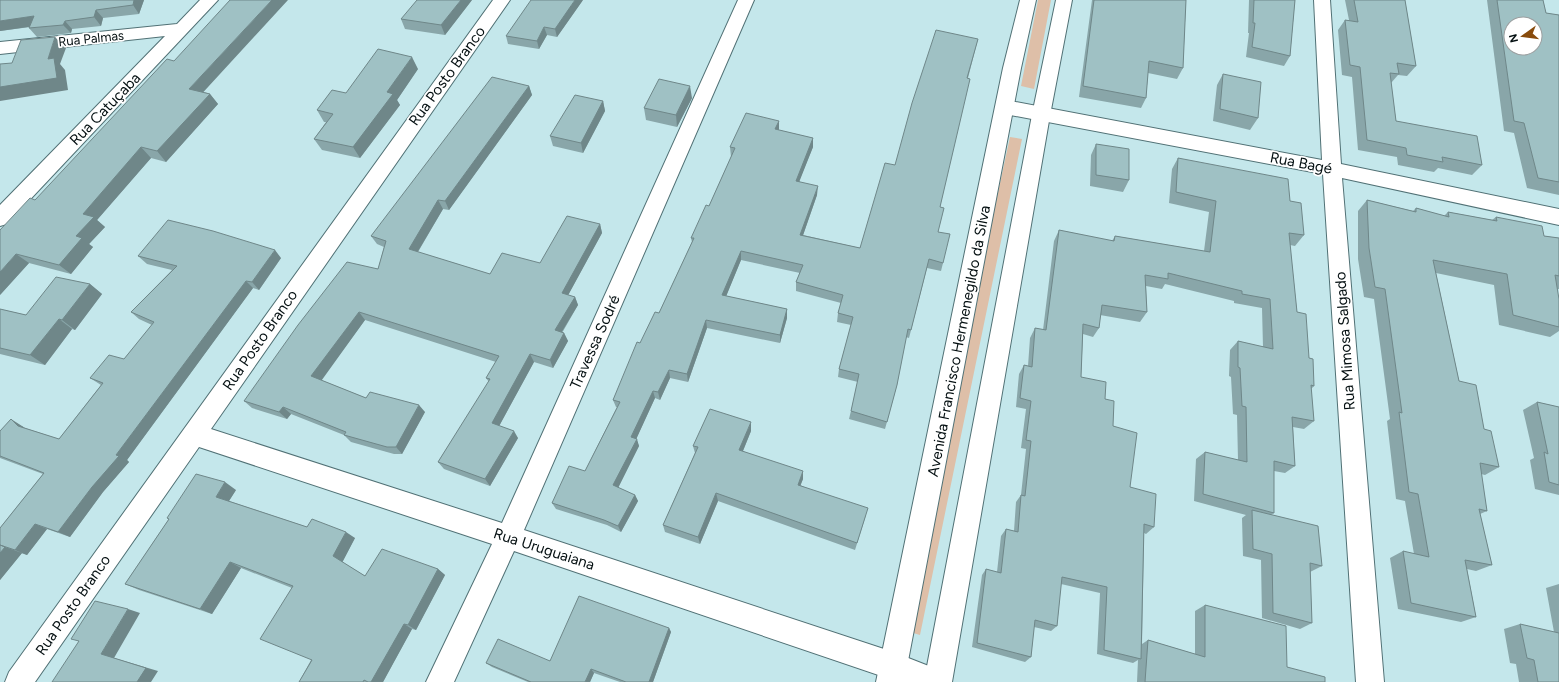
<svg xmlns="http://www.w3.org/2000/svg" width="1559" height="682" font-family="Figtree,sans-serif">
  <rect width="100%" height="100%" fill="#c4e7eb"/>
  <path fill="#debfa8" d="M1038,0h13l-17,89 -13,-3z
    M1010,137l12,2 -102,496 -17,-5z"/>
  <g fill="none" stroke-linecap="round" stroke-linejoin="round">
    <g stroke="#517175" stroke-width="2">
      <path id="minor" d="M200,0h18l-211,224 -7,2v-21l165,-169 -165,18v-12l177,-18z
        M493,0h17l-299,429 291,94 236,-523h16l-230,530 369,122 51,20 4,10h-49l-385,-131 -60,131h-28l66,-138 -293,-97 -164,235h-30l4,-10z
        M1314,0h16l11,164 218,45v16l-217,-47 42,504h-28l-33,-508 -318,-60 -6,-2 -3,-5 3,-5 6,-2 317,60z"/>
    </g>
    <g stroke="#517175" stroke-width="2">
      <path id="major" d="M1020,0h16l-15,68 -117,614h-28l127,-614z
        M1056,0h16l-22,115 -98,567h-28l108,-567z"/>
    </g>
    <use href="#minor" fill="#fff" fill-rule="evenodd"/>
    <use href="#major" fill="#fff" fill-rule="evenodd"/>
  </g>
  <path fill="#89a6a9" d="M0,0h144l-5,14 -36,4 -2,8 -29,3 -1,4 -34,4 -8,-9 1,-1 -30,4z
    M472,0l-27,35 -40,-6 -4,-10z
    M583,0l-26,37 -10,-2 -8,14 -31,-5 -2,-8z
    M1092,0h94l-3,68 -6,11 -29,-6 -2,25 -5,10 -62,-11z
    M1249,0h46l-5,56 -6,10 -38,-9 3,-24h-1z
    M1345,0h60l11,66 -9,10 -9,-1 -7,8 5,38 86,44 -10,10 -34,-7 -4,4 -36,-7 -1,-8 -39,-7 -6,-73 -10,-2 -4,-45 7,-10h4z
    M1487,0h56l3,13 13,2v180l-32,-7 -13,-55 -10,-2z
    M978,39l-10,39 -28,129 -2,25 5,31 -2,8 -14,-3 -18,70 -3,-1 -9,48 -12,44 -36,-10 9,-37 -20,-5 1,-8 12,-44 -14,-3 1,-9 3,-10 -45,-12v-9l4,-9 -59,-13 -15,36 61,13v9l-7,25 -73,-15 -19,54 -18,-4 -10,22 -5,-2 -19,41 3,7 -21,42 17,7 3,6 -17,31 -14,-7 -51,-16 -4,-6 33,-32 32,-64h-1l-3,-7 27,-57 19,-30 33,-71 -1,-4 18,-32 22,-49 -1,-10 49,-26v9l34,8v9l-14,34 18,14 -14,40 57,13 35,-83z
    M418,69l-21,31 3,5 -40,53 -38,-8 -8,-11 12,-17h-2l-7,-12 29,-17z
    M1223,74l35,44 -8,12 -37,-9 4,-36z
    M529,86l3,9 -83,115 -6,-1 -25,43 72,22 50,-11 60,-39 2,9 -34,62 7,2 3,8 -16,28h2l4,8 -15,27 -19,-6 -35,64 19,12 -28,48 -46,-17 -6,-7 51,-80 -3,-4 10,-16 -131,-42 -44,60 45,18 59,14 -23,42h-8l-43,-12 -7,-7 -53,-21 -4,5 -35,-11 -8,-7 134,-132 6,-22 -7,-3 -6,-8z
    M204,92l6,2 8,10 -52,58 -15,-4 -54,62 8,7 -16,17 4,3 -22,27 -42,-11 -29,32 35,-95z
    M692,98l-15,29 -31,-7 -2,-12z
    M603,101l2,10 -22,42 -30,-7 -3,-10z
    M1096,144l33,36 -6,12 -33,-6 1,-31z
    M1178,158l112,43 14,34 -9,11 -5,-1 7,67 12,46 5,28 -3,3 3,32 -10,8 -11,-2 2,39 -10,7 -11,-2v42l-3,2 51,51 -12,6 2,51 -12,6 -38,-11 -1,-58 -18,-4 -1,-38 4,-3 -52,-14 2,-42 9,-7 33,8 -1,-45 -4,-1 -2,-37 -2,-1 1,-26 8,-9 25,6 -1,-39 -28,-5v-2l-69,-17 -3,5 -16,-3 1,26 -7,10 -40,-7 -1,13 -6,9 -10,-3 -2,43 24,22 25,88 24,40 -8,7 -2,-1 -2,111 6,-4 47,14v-43l10,-6 82,62 38,15h-188l1,-22 -5,3 -36,-9 3,-61 -39,-9 -4,42 -6,5 -17,-4 -3,30 -6,5 -53,-15 10,-72 4,-6 11,3 4,-36 5,-7 8,2 2,-29 5,-7 5,-46 -5,-1 5,-39 -10,-2 3,-33 5,-9 4,1 2,-28 5,-10 8,2 11,-89 5,-11 53,11 3,-5 89,15 5,-39 -40,-9 3,-34z
    M1367,200l46,11 3,-3 28,8 4,-4 44,8 4,-3 48,19 15,2v51h-2l2,10v32l-9,6 -51,-12 -5,-40 -58,-12 23,108 25,48 15,38 -14,8 -4,-1 6,37 -7,3 12,51 -16,6 -9,-2 9,48 -15,5 -63,-13 -8,-51 13,-7 11,3 -9,-53 -9,-2 -9,-78 3,-2 -16,-120 -10,-2 -6,-38v-48z
    M138,256l143,2 -22,32 -6,-2 -126,172 2,2 -26,30 -33,45 -23,-8 -20,26 -15,-5 10,3 -22,27v-52l43,-54 -43,-16v-27l22,-5 3,2 34,11 42,-54 -11,-7 34,-19 28,-34 -13,-6 -8,-7 41,-42 -25,-6z
    M90,284l12,10 -27,36 -3,-1 -27,36 -45,-11v-45l26,6z
    M1537,402l22,5v88l-24,-6 -5,-29 4,-2 -11,-48z
    M751,431l-8,20 60,28 -3,6 66,30 -11,35 -137,-49 -18,43 -35,-12 -2,-7 32,-72 -2,-7z
    M236,490l-7,11 78,26 48,11 -13,24 23,14 73,-7 7,6 -29,55 -4,-1 -29,53h-84l12,-22 -19,-72 -51,-20 -29,46 -73,-24 -14,-6 44,-65 -2,-1z
    M1559,584v98h-40l-3,-18 -6,-1 -6,-34 16,-5 34,8 -8,-44z
    M669,628l2,4 -18,50h-33l-26,-9 -4,9h-62l-36,-15 -6,-4 64,-2z"/>
  <path fill="#6f8789" d="M134,0h10l-5,14 -6,-9z
    M272,0h16l-91,99 -8,-10z
    M461,0h11l-27,35 -4,-10z
    M575,0h8l-26,37 -2,-8z
    M96,10l7,8 -2,8 -7,-9z
    M34,16l8,9 -42,6v-10z
    M65,21l7,8 -1,4 -8,-8z
    M544,27l3,8 -8,14 -2,-8z
    M55,37l11,11 -6,16 5,6 3,20 -68,11v-14l48,-28z
    M412,57l6,12 -21,31 3,5 -40,53 -7,-11 34,-55z
    M529,86l3,9 -83,115 -4,-9z
    M690,86l2,12 -15,29 -1,-12z
    M210,94l8,10 -52,58 -9,-11z
    M603,101l2,10 -22,42 -2,-10z
    M779,121v9l-4,-1z
    M813,138v9l-17,43v-9z
    M141,147l10,11 -54,62 8,7 -16,17 4,3 -22,27 -12,-9 17,-29 7,-22z
    M818,186l-1,9 -17,49v-9z
    M438,200l5,9 -29,49 -5,-9z
    M600,224l2,9 -37,68 -3,-8z
    M275,250l6,8 -22,32 -7,-8z
    M741,251v9l-18,44 -1,-9z
    M16,254l13,9 -29,32v-23z
    M246,281l7,7 -126,172 2,2 -26,30 -33,45 -12,-5 58,-77z
    M90,284l12,10 -27,36 -13,-10z
    M575,297l3,8 -20,33 -3,-8z
    M787,309v9l-7,25v-8z
    M359,312l6,8 -46,64 -8,-8z
    M59,319l13,10 -27,36 -15,-10z
    M706,320l1,8 -19,54 -1,-8z
    M564,333l4,8 -15,27 -3,-8z
    M530,354l4,8 -37,68 -5,-7z
    M669,370l1,8 -10,22 -2,-8z
    M653,391l2,7 -21,46 3,-5 2,7 -23,46 -3,-7 18,-48z
    M419,405l6,7 -23,42 -6,-7z
    M283,407l8,7 -4,5 -8,-7z
    M11,419l11,7 7,6 -11,-6z
    M751,422v9l-11,27 -1,-8z
    M514,431l4,7 -28,48 -5,-7z
    M803,471v8l-5,13v-7z
    M225,482l11,8 -9,14 -11,-7z
    M716,493l2,8 -18,43 -2,-7z
    M635,495l3,6 -17,31 -3,-6z
    M35,524l12,5 -20,26 -12,-5z
    M346,532l9,6 -13,25 -9,-7z
    M5,547l17,6 -22,27v-27z
    M230,562l11,6 -29,46 -12,-5z
    M438,569l7,6 -29,55 -8,-5z
    M128,609l12,4 -26,45 44,13 -7,11h-14l-36,-28z
    M404,624l8,5 -29,53h-12z
    M669,628l2,4 -18,50h-4z
    M591,669l3,4 -4,9h-5z"/>
  <path fill="#9fc1c4" stroke="#6f8789" fill-rule="evenodd" d="M0,0h134l-1,5 -37,5 -2,7 -29,4 -2,4 -34,3 5,-12 -34,5z
    M230,0h42l-83,89 21,5 -53,57 -16,-4 -58,67 11,3 -18,19 6,2 -23,27 -43,-11 -16,18v-42l30,-32 5,2 132,-141 7,2z
    M417,0h44l-20,25 -40,-6z
    M531,0h44l-20,29 -11,-2 -7,14 -31,-5z
    M1094,0h92l-3,68 -34,-7 -3,37 -63,-12z
    M1254,0h41l-5,56 -38,-9 3,-24h-2z
    M1354,0h51l11,66 -19,-3 2,11 -9,-1 6,48 81,15 5,29 -40,-8 1,5 -36,-7 -1,-7 -39,-8 -7,-73 -10,-2 -5,-45 13,2z
    M1497,0h46l3,13 13,2v167l-21,-4 -14,-55 -10,-2zM1511,24h24v24h-24z
    M936,30l42,9 -11,39 3,1 -30,128 4,1 -6,24 12,2 -7,29 -14,-4 -18,71 -3,-1 -11,56 -10,37 -36,-11 8,-37 -20,-5 14,-52 -15,-4 5,-18 -47,-13 7,-17 -62,-14 -19,44 65,14 -7,26 -74,-15 -19,54 -18,-4 -11,22 -5,-1 -22,46 6,2 -24,46 22,10 -17,31 -14,-6 -52,-17 17,-37 16,5 35,-69 -7,-2 24,-58 3,1 15,-31 4,1 35,-75h-3l15,-33 3,1 26,-58 -5,-1 16,-34 33,8 -4,8 38,9 -17,43 22,5 -18,49 60,13 25,-85 10,2 17,-62z
    M55,37l-7,22 6,-1 3,20 -57,9v-23l12,-1 9,-23z
    M378,49l34,8 -25,35 6,2 -40,53 -39,-8 19,-25 -16,-4 15,-20 14,3z
    M1223,74l38,8 -3,36 -38,-9z
    M492,77l37,9 -84,115 -7,-1 -29,49 81,25 12,-21 38,10 27,-47 33,8 -38,69 13,4 -20,33 9,3 -14,27 -20,-6 -38,69 22,8 -29,48 -47,-17 52,-83 -4,-1 13,-22 -140,-44 -48,64 55,22 4,-6 49,13 -23,42h-9l-43,-12 2,-3 -63,-25 -4,5 -35,-11 54,-76 49,-63 31,7 8,-28 -15,-5z
    M659,79l31,7 -14,29 -32,-7z
    M575,95l28,6 -22,42 -31,-7z
    M1096,144l33,5v31l-33,-5z
    M1178,158l110,21 2,22 11,2 3,32 -15,-2 8,79 9,2 3,44 4,1 1,27 -3,-1 3,36 -22,-4 3,49 -21,-5v52l-71,-19 2,-42 42,10 -1,-55 -4,-1 -2,-38 -2,-1v-26l35,8 -3,-50 -28,-5v-3l-74,-18v6l-23,-4 2,37 -45,-7 -3,23 -16,-4 -2,53 25,5 -1,17 9,2 -1,25 24,7 -7,54 26,7 -2,33 -10,-3 -3,135 -37,-9 3,-63 -45,-10 -5,49 -22,-6 -4,37 -54,-14 9,-74 15,4 5,-44 12,3 3,-37 4,1 6,-55 -5,-1 5,-39 -11,-3 4,-33 8,2 3,-39 11,2 13,-100 55,11 1,-5 95,16 6,-51 -40,-9z
    M1367,200l49,12v-4l33,9 -1,-5 49,9 -1,-4 46,9 2,10 15,2v38l-4,-1 4,24v28l-46,-12 -6,-41 -74,-14 26,121 17,4 8,44 7,2 8,36 -19,-4 7,48 -8,-2 13,56 -27,-5 11,57 -65,-14 -8,-52 26,6 -11,-63 -9,-2 -10,-80 3,1 -17,-124 -10,-2 -6,-39z
    M168,220l45,11 62,19 -23,32 -6,-1 -130,174 3,1 -27,31 -34,45 -23,-8 -20,26 -15,-5v-17l44,-55 -44,-17v-25l11,-12 7,7 41,13 44,-56 -13,-5 19,-23 15,4 30,-37 -23,-10 46,-46 -39,-10z
    M56,277l34,7 -28,36 -3,-1 -29,36 -30,-7v-39l26,6z
    M1537,402l22,5v78l-10,-3 -5,-30 4,2z
    M710,409l41,13 -12,28 64,21 -5,14 70,23 -11,35 -141,-50 -18,44 -35,-12 35,-78 -5,-1z
    M196,474l29,8 -9,15 91,30 5,-8 34,13 -13,24 32,20 17,-27 56,20 -30,56 -4,-1 -33,58h-3l-4,-2 -1,2h-64l13,-22 -52,-21 33,-53 -63,-24 -30,47 -75,-25 44,-65 -2,-1z
    M1252,510l66,16 4,40 -12,-3 2,60 -39,-10 -1,-59 -19,-5z
    M0,545l5,2 -5,6z
    M579,596l90,32 -20,54h-23l-35,-13 -6,13h-54l-45,-19 12,-24 52,22z
    M95,601l33,8 -27,45 45,14 -9,14h-85l27,-41 -8,-2z
    M1205,605l81,21 1,41 38,10v5h-180l3,-42 57,17z
    M1520,624l39,9v49h-21l-4,-22 -7,-2z"/>
  <g text-anchor="middle" stroke-width="3.5" stroke-linejoin="round" paint-order="stroke">
    <g font-size="13" fill="#040f11" stroke="#fff">
      <text transform="translate(91 38) rotate(-6)" y="5">Rua Palmas</text>
    </g>
    <g font-size="15" fill="#040f11" stroke="#fff">
      <text transform="translate(447 76) rotate(-54)" y="5">Rua Posto Branco</text>
      <text transform="translate(105 109) rotate(-46)" y="5">Rua Catuçaba</text>
      <text transform="translate(1301 163) rotate(11)" y="5">Rua Bagé</text>
      <text transform="translate(260 340) rotate(-55)" y="5">Rua Posto Branco</text>
      <text transform="translate(959 341) rotate(-79)" y="5">Avenida Francisco Hermenegildo da Silva</text>
      <text transform="translate(1345 341) rotate(-94)" y="5">Rua Mimosa Salgado</text>
      <text transform="translate(595 342) rotate(-66)" y="5">Travessa Sodré</text>
      <text transform="translate(544 549) rotate(18)" y="5">Rua Uruguaiana</text>
      <text transform="translate(73 605) rotate(-55)" y="5">Rua Posto Branco</text>
    </g>
  </g>
  <g transform="translate(1523 36) rotate(256)"><circle r="19" fill="#ffffff" stroke="#9b9fa0"/>
  <path d="M0-3L7 15L0 10L-7 15Z" fill="#884b0c"/>
  <text y="-6" font-size="11" font-weight="bold" text-anchor="middle" fill="#040f11">N</text>
  </g>
</svg>
